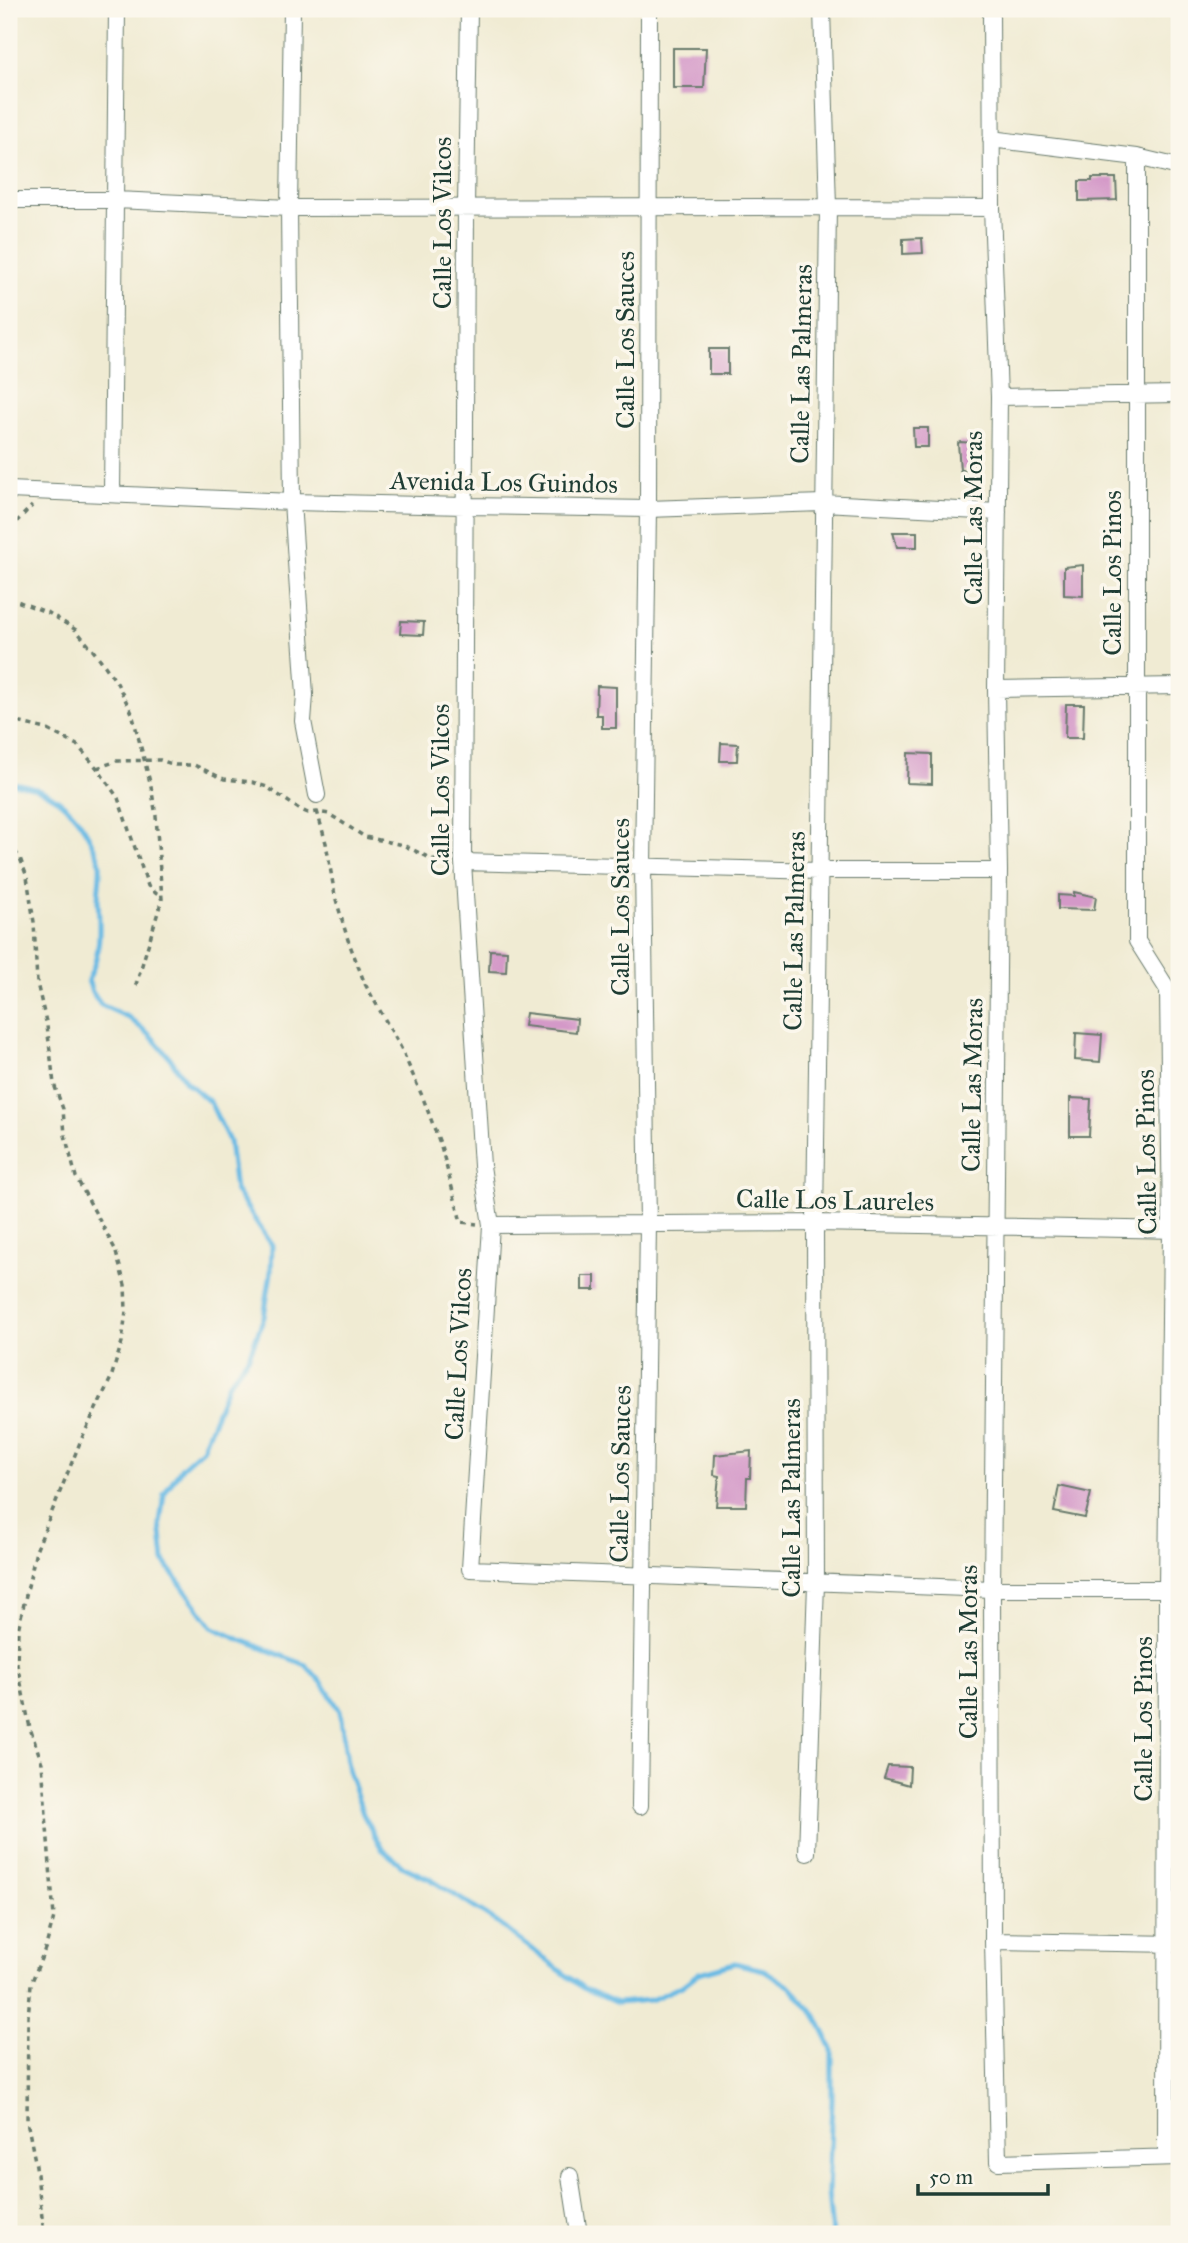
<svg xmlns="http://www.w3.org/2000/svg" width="1188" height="2243" font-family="'IM FELL Great Primer',serif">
  <rect width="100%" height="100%" fill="#fbf7ec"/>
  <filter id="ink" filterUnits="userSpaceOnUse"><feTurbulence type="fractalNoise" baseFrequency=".0143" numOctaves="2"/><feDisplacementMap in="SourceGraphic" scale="14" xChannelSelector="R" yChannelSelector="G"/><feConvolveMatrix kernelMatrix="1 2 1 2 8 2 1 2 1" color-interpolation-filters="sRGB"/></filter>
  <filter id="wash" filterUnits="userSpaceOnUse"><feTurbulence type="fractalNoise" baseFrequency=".00686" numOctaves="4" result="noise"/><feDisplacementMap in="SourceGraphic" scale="28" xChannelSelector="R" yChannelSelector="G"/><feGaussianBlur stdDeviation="1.57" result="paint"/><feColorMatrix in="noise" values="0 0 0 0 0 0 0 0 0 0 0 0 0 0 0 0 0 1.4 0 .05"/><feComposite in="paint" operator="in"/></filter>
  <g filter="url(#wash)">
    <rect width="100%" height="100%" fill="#f0ebd3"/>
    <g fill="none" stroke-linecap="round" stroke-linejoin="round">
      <path stroke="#68bae4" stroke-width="5" d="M9,783c39,3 66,24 83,60 2,6 7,13 8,20 1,12 -2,25 -2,38 2,28 3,54 -10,79l4,12 9,13 27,12 22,18 20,23 16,24 24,20 19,39 6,49 37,55 -1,27 -7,45 -15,39 -21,28 -26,65 -20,18 -18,27 -4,29 4,38 48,66 24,11 70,27 18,20 16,26 8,59 15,44 19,35 22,18 26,12 65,42 88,67 34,15 34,-3 31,-14 17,-13 36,-10 29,7 28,18 24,28 16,33v52l-4,91 4,42"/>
    </g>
    <g id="blocks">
      <path fill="#d499c8" d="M673,48h33l-2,40h-31z
        M1092,178h24l1,22 -38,1v-20h13z
        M922,238l1,15 -20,1v-15z
        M709,349h19v25h-19z
        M913,428h15v19h-14z
        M960,442l14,1v27h-14l-2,-27z
        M893,532h24v15h-20z
        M1083,565v31l-19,-1v-28z
        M401,621l23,1 -1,13 -23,-1z
        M597,686l19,1v41h-14v-13h-6z
        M1066,704h18l-1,34h-18z
        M721,743l17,1 -1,17h-17z
        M908,753l24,1v30l-25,-1z
        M1074,892l22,5 -2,13 -36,-1v-14l16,1z
        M490,950l17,1 -1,21 -17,-1z
        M526,1013l51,6 -1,13 -52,-6z
        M1076,1033l26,2 -2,27 -25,-2z
        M1070,1098l21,1 -2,37h-19z
        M582,1276h13v14h-13z
        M751,1451l-1,27h-3l-1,28h-30l3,-30 -5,-1 1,-20z
        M1059,1486l32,7 -6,25 -31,-6z
        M888,1766l22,1 -1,18 -25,-7z"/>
    </g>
  </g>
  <g filter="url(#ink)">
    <use href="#blocks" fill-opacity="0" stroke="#687a6c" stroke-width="2"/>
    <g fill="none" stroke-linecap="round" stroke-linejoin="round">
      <g stroke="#687a6c" stroke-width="18">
        <path id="street" d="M292,9l-3,199 3,294 13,193 -2,26 14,74
          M469,9l-3,198 -3,655 19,304 9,59 -21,344 522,20h187
          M991,9l1,199 7,189 -3,292 3,182 -7,718 1,352 5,221 181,-5
          M991,139l146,18 42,10
          M1137,157v784l31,49 3,240 -4,359 -1,567
          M9,200h107l173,8 539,-1 164,1
          M999,397l180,-3
          M9,490l283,12 173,4 183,3 175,-6 175,9
          M112,494l5,-485
          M996,689l183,-3
          M463,862l356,9h180
          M491,1225l324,-2 364,7
          M640,1806l8,-582 -5,-357 5,-358 1,-500
          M807,1853l9,-270 -1,-360 13,-1016 -6,-198
          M993,1941l186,3
          M570,2176l9,58"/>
      </g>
      <path stroke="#687a6c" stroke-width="3.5" stroke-dasharray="5 5" stroke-linecap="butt" d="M9,529l23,-23
        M9,598l40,15 27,17 24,29 17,24 15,30 19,73 5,30 6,83 -27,89
        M9,720l37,9 31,16 20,23 21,30 30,88 14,13
        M97,768l20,-7 43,-1 15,5h19l30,14 28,3 15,5 32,22 9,4 9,-1 12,2 36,23 38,8 29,14 16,3
        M317,811l9,32 9,53 13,44 17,44 36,64 22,50 18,48 20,76 16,2
        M9,843l11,15 7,19 7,45 3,61 10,43 7,58 9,25 2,26 11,42 39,72 10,36 1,26 -4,31 -11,36 -30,62 -45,111 -18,79 -1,34 13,64 12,35 12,154 -8,29 -15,38 -3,33 -1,104 9,45 8,68"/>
      <use href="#street" stroke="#fff" stroke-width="16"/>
    </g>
  </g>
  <g text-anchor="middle" stroke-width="7" stroke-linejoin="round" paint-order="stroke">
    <g font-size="26" fill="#1f3d34" stroke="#fbf7ec">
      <text transform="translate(442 223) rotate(-90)" y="9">Calle Los Vilcos</text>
      <text transform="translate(625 340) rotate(-90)" y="9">Calle Los Sauces</text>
      <text transform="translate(801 364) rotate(-89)" y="9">Calle Las Palmeras</text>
      <text transform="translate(504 482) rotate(1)" y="9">Avenida Los Guindos</text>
      <text transform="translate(973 518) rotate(-90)" y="9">Calle Las Moras</text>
      <text transform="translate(1112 573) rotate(-90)" y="9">Calle Los Pinos</text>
      <text transform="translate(440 790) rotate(-90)" y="9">Calle Los Vilcos</text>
      <text transform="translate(620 907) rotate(-90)" y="9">Calle Los Sauces</text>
      <text transform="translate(794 931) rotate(-89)" y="9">Calle Las Palmeras</text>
      <text transform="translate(972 1085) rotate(-89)" y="9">Calle Las Moras</text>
      <text transform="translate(1146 1152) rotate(-91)" y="9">Calle Los Pinos</text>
      <text transform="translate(835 1200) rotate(1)" y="9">Calle Los Laureles</text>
      <text transform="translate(458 1354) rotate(-87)" y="9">Calle Los Vilcos</text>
      <text transform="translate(620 1474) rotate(-89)" y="9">Calle Los Sauces</text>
      <text transform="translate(791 1498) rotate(-90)" y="9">Calle Las Palmeras</text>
      <text transform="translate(968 1652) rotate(-90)" y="9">Calle Las Moras</text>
      <text transform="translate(1143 1719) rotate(-90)" y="9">Calle Los Pinos</text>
    </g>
  </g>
  <rect width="1188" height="2243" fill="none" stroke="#fbf7ec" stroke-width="35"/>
  <path d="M918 2184v10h130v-10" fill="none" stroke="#1f3d34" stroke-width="3.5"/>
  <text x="929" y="2184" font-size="21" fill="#1f3d34" stroke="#fbf7ec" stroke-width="5" paint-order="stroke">50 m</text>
</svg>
